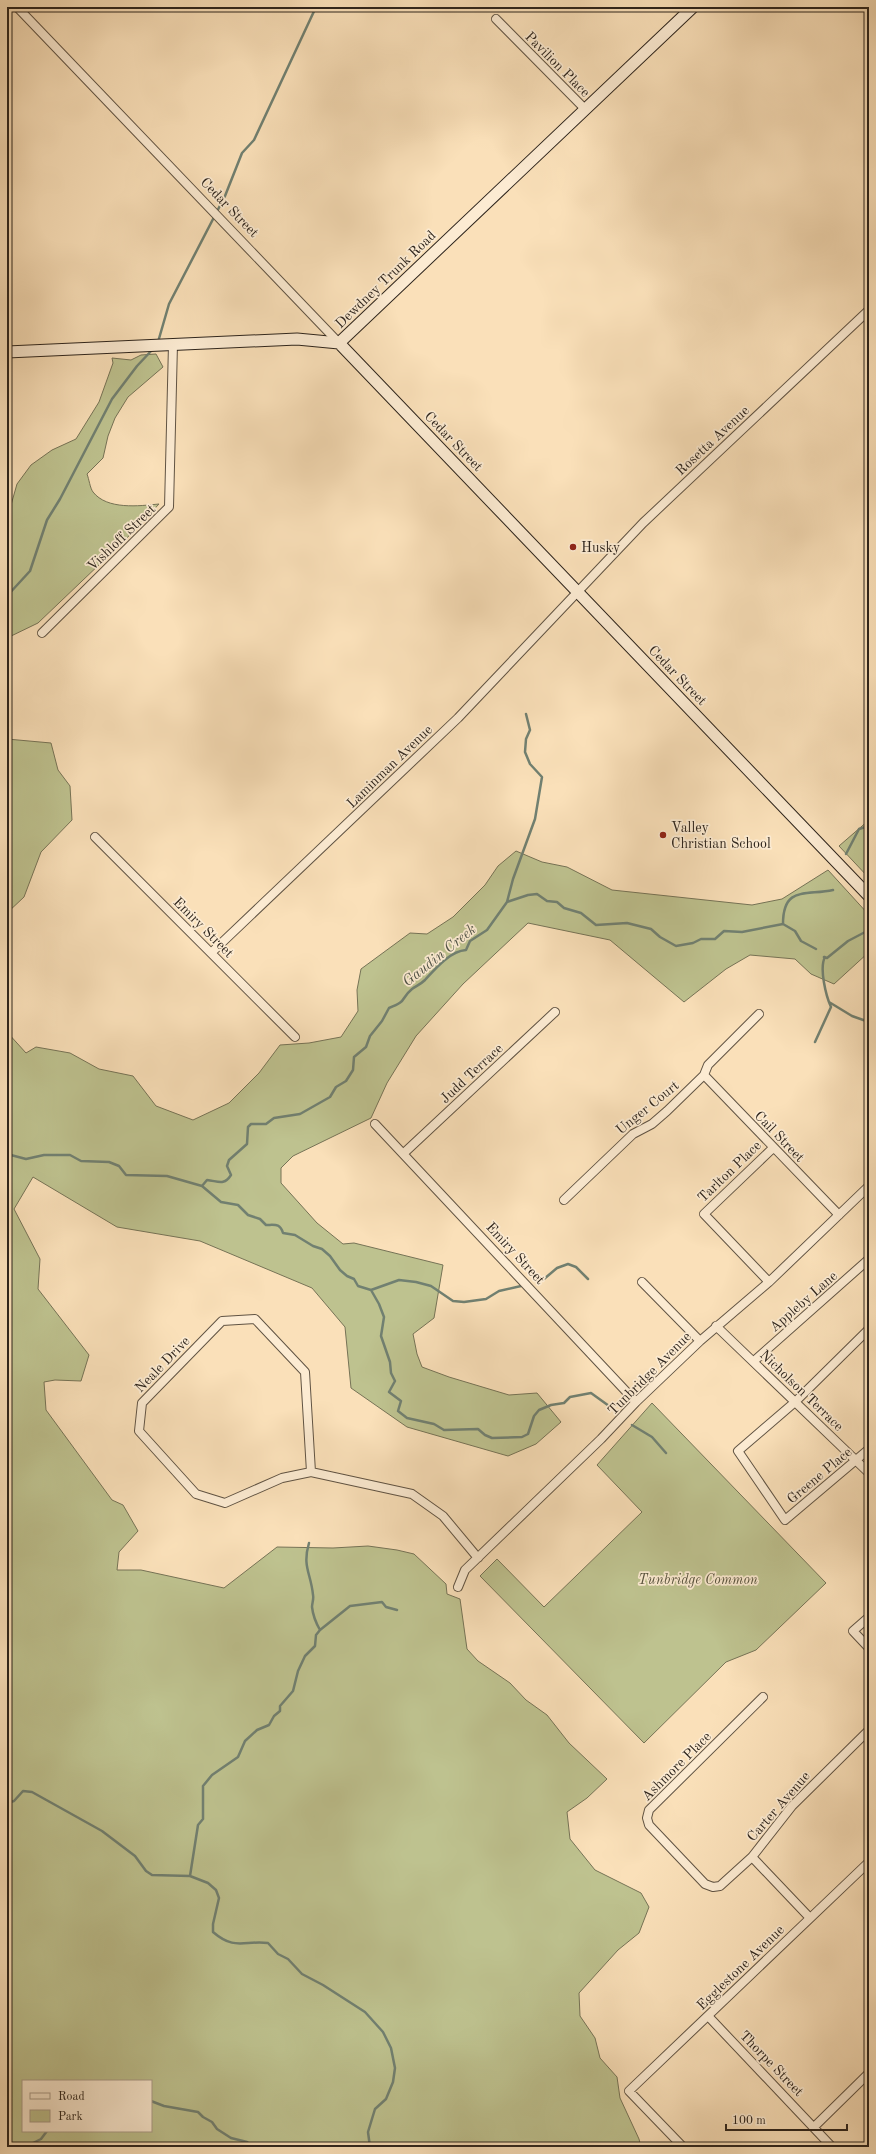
<svg xmlns="http://www.w3.org/2000/svg" width="876" height="2154" font-family="'Old Standard TT',serif">
  <rect width="100%" height="100%" fill="#fae0b9"/>
  <filter id="stains"><feTurbulence type="fractalNoise" baseFrequency=".005" numOctaves="4"/><feColorMatrix values="0 0 0 0 .2 0 0 0 0 .09 0 0 0 0 .02 0 0 0 .5 -.17"/></filter>
  <radialGradient id="worn" r=".72"><stop offset=".6" stop-color="#630" stop-opacity="0"/><stop offset="1" stop-color="#630" stop-opacity=".3"/></radialGradient>
  <path fill="#bec28f" stroke="#767356" fill-rule="evenodd" d="M156,354l7,13 -35,30 -13,21 -7,18 -5,22 -16,16c2,5 3,14 6,18 14,18 46,14 66,12l-34,36 -87,83 -31,15v-119l10,-35 14,-19 21,-15 24,-11 23,-37 14,-39 -1,-5 19,2 10,-5z
    M7,739l44,4 7,27 12,16 2,34 -31,32 -17,45 -17,16z
    M869,820v58l-30,-32z
    M516,851l26,11 25,5 45,23 140,15 30,-6 46,-29 41,45v37l-35,32 -23,-10 -16,-15 -45,-4 -24,14 -42,33 -74,-62 -82,-17 -65,61 -47,52 -29,47 -16,35 -78,38 -12,12v15l36,40 26,21 11,-1 89,22 -9,53 -21,16 4,20 5,13 27,10 60,18 28,-2 24,29 -25,22 -28,12 -101,-29 -56,-39 -6,-61 -33,-39 -112,-47 -83,-14 -84,-50 -19,32 26,50 -2,30 51,66 -8,26 -26,-1 -11,2 2,28 66,90 11,5 15,26 -19,21 -2,18h24l83,18 53,-41 56,1 35,-2 29,4 17,4 32,30 1,10 13,5 7,50 11,12 32,22 16,17 21,15 22,28 38,36 -20,19 -20,14 3,27 25,31 46,23 8,14 -10,26 -21,17 -39,43 1,23 15,22 5,20 17,19 3,21 19,41 2,8h-634v-1115l19,21 10,-6 34,6 29,16 34,7 23,30 37,14 36,-17 30,-30 21,-28 29,-2 32,-6 17,-26 -1,-21 4,-21 49,-36 17,1 26,-17 32,-32 13,-19zM23,2081h128v50h-128z
    M652,1403l174,180 -70,67 -30,12 -82,81 -164,-167 17,-17 47,48 98,-95 -45,-47z"/>
  <g fill="none" stroke-linecap="round" stroke-linejoin="round">
    <path stroke="#718071" stroke-width="2.5" d="M158,342l11,-38 56,-108 17,-43 12,-13 62,-133
      M7,596l23,-25 17,-51 13,-21 52,-100 25,-33 16,-17
      M846,854l13,-25 10,-3
      M507,902l6,-23 22,-60 7,-42 -12,-13 -5,-12 1,-13 4,-9 -4,-16
      M783,924c0,-39 24,-28 50,-34
      M824,957l3,1 21,-17 21,-11
      M829,1002l23,14 17,6
      M815,1042l16,-35c-5,-11 -12,-39 -6,-50
      M7,1154l19,5 18,-4h26l11,6 28,1 10,4 7,9 41,1 35,10 5,-6c11,1 17,6 24,-5l-4,-9 2,-6 18,-16 1,-17 3,-3h15l8,-6 26,-4 30,-17 6,-10 10,-6 7,-11 1,-13 12,-10 4,-11 12,-15 7,-13c19,-7 11,-9 23,-19 4,-3 9,-5 13,-9 10,-11 25,-29 41,-30l4,-9 17,-11 20,-28 21,-7 9,-1 10,7 10,1 7,6 17,5 15,12 31,-2 24,6 9,8 16,9 17,-3 8,-4h14l9,-8 18,1 41,-8 12,7 6,10 15,8
      M202,1186l19,16 17,3 10,10 12,4 6,6c9,0 14,-2 17,8l12,2 18,11 9,3 8,7 10,14 7,6 7,3 4,7 13,4 8,14 5,13 -3,19 9,26 1,11 4,8 -6,11 12,9 -3,10 9,7 27,6 10,6 34,-1 7,6 7,3 30,-1 6,-3 6,-18 5,-6 12,-5 13,-2 6,-6 21,-4 25,18
      M544,1279l13,-11 11,-4 8,3 12,12
      M371,1290l28,-10 17,2 15,4 22,15 11,1 22,-3 13,-8 22,-5
      M632,1425l20,12 14,16
      M309,1543c-7,24 2,30 4,52 1,4 -1,8 -1,12 1,9 4,16 8,23
      M7,1803l7,-2 9,-10 9,1 70,39 33,25 11,15 6,4 38,1 18,7 8,7 3,8 -6,26v8c22,19 31,8 55,11l10,11 10,5 14,15 21,11 42,27 18,20 8,16 4,20 -2,14 -7,17 -11,10 -7,23 2,15
      M190,1876l8,-51 5,-6v-33l9,-11 26,-18 7,-16 12,-11 12,-5 5,-9 6,-5v-5l13,-15 5,-20 7,-15 10,-10 1,-11 4,-5 30,-24 32,-4 4,5 11,3
      M151,2101l13,5 34,6 5,5 9,5 5,7 14,9 16,4 5,5
      M25,2147l16,-8 6,-8"/>
    <g stroke="#605343" stroke-width="10">
      <path id="street" d="M17,7l322,336
        M496,19l89,90
        M42,633l127,-126 4,-163
        M95,837l200,200
        M211,953l247,-235 185,-195 226,-213
        M704,1075l135,140
        M375,1124l261,278
        M404,1153l151,-141
        M564,1200l69,-66 19,-10 15,-13 37,-36 4,-10 51,-51
        M642,1282l58,59
        M769,1282l-65,-68 69,-66
        M716,1326l153,147
        M869,1329l-74,73 -57,49 47,69 84,-71
        M754,1361l115,-102
        M311,1472l-6,-100 -50,-53 -33,2 -80,82 -3,28 57,63 29,9 57,-25 29,-6 101,22 31,22 35,42
        M458,1587l7,-17 136,-131 35,-37 64,-61 69,-59 100,-96
        M869,1617l-16,14 16,17
        M763,1697l-114,113 -2,8 2,7 56,59 8,3 7,-1 32,-29 40,-51 77,-76
        M752,1857l58,61
        M708,2016l124,131
        M815,2126l54,-53
        M683,2147l-54,-56 240,-229"/>
    </g>
    <g stroke="#2d241c" stroke-width="13">
      <path id="secondary" d="M339,343l530,553
        M7,352l290,-13 42,4 354,-336"/>
    </g>
    <use href="#street" stroke="#fcebd2" stroke-width="8"/>
    <use href="#secondary" stroke="#fcebd2" stroke-width="11"/>
  </g>
  <g fill="#8f2418" stroke="#fcebd2" stroke-width="1.5">
    <circle cx="573" cy="547" r="4"/>
    <circle cx="663" cy="835" r="4"/>
  </g>
  <g text-anchor="middle" stroke-width="3.5" stroke-linejoin="round" paint-order="stroke">
    <g font-size="14" fill="#2d241c" stroke="#fcebd2">
      <text transform="translate(558 64) rotate(45)" y="5">Pavilion Place</text>
      <text transform="translate(230 207) rotate(46)" y="5">Cedar Street</text>
      <text transform="translate(385 279) rotate(-44)" y="5">Dewdney Trunk Road</text>
      <text transform="translate(712 440) rotate(-43)" y="5">Rosetta Avenue</text>
      <text transform="translate(454 441) rotate(46)" y="5">Cedar Street</text>
      <text transform="translate(121 537) rotate(-44)" y="5">Vishloff Street</text>
      <text transform="translate(678 675) rotate(46)" y="5">Cedar Street</text>
      <text transform="translate(389 766) rotate(-44)" y="5">Laminman Avenue</text>
      <text transform="translate(204 927) rotate(45)" y="5">Emiry Street</text>
      <text transform="translate(471 1073) rotate(-43)" y="5">Judd Terrace</text>
      <text transform="translate(647 1107) rotate(-39)" y="5">Unger Court</text>
      <text transform="translate(780 1136) rotate(46)" y="5">Cail Street</text>
      <text transform="translate(729 1171) rotate(-44)" y="5">Tarlton Place</text>
      <text transform="translate(516 1253) rotate(47)" y="5">Emiry Street</text>
      <text transform="translate(803 1301) rotate(-41)" y="5">Appleby Lane</text>
      <text transform="translate(162 1364) rotate(-46)" y="5">Neale Drive</text>
      <text transform="translate(649 1373) rotate(-45)" y="5">Tunbridge Avenue</text>
      <text transform="translate(802 1390) rotate(44)" y="5">Nicholson Terrace</text>
      <text transform="translate(819 1475) rotate(-40)" y="5">Greene Place</text>
      <text transform="translate(676 1766) rotate(-45)" y="5">Ashmore Place</text>
      <text transform="translate(778 1806) rotate(-49)" y="5">Carter Avenue</text>
      <text transform="translate(740 1967) rotate(-44)" y="5">Egglestone Avenue</text>
      <text transform="translate(772 2063) rotate(46)" y="5">Thorpe Street</text>
    </g>
    <g font-size="14" fill="#2d241c" stroke="#fcebd2" text-anchor="start">
      <text x="581" y="552">Husky</text>
      <text x="671" y="832">Valley<tspan x="671" dy="16">Christian School</tspan></text>
    </g>
    <g font-size="14" font-style="italic" fill="#58533e" stroke="#fcebd2">
      <text x="698" y="1584">Tunbridge Common</text>
    </g>
    <g font-size="15" font-style="italic" fill="#4f5247" stroke="#fcebd2">
      <text transform="translate(439 955) rotate(-39)" y="5">Gaudin Creek</text>
    </g>
  </g>
  <rect width="876" height="2154" fill="none" stroke="#fae0b9" stroke-width="24"/>
  <rect x="8" y="8" width="860" height="2138" fill="none" stroke="#2d241c" stroke-width="2"/>
  <rect x="12" y="12" width="852" height="2130" fill="none" stroke="#2d241c"/>
  <rect x="22" y="2080" width="130" height="52" fill="#fcebd2" stroke="#a99b89"/>
  <rect x="30" y="2093" width="20" height="6" fill="#fcebd2" stroke="#a99b89"/>
  <text x="58" y="2100" font-size="12" fill="#2d241c">Road</text>
  <rect x="30" y="2110" width="20" height="12" fill="#bec28f" stroke="#a99b89"/>
  <text x="58" y="2120" font-size="12" fill="#2d241c">Park</text>
  <path d="M726 2124v6h121v-6" fill="none" stroke="#2d241c" stroke-width="2"/>
  <text x="732" y="2124" font-size="12" fill="#2d241c" stroke="#fcebd2" stroke-width="3" paint-order="stroke">100 m</text>
  <rect width="100%" height="100%" filter="url(#stains)"/>
  <rect width="100%" height="100%" fill="url(#worn)"/>
</svg>
